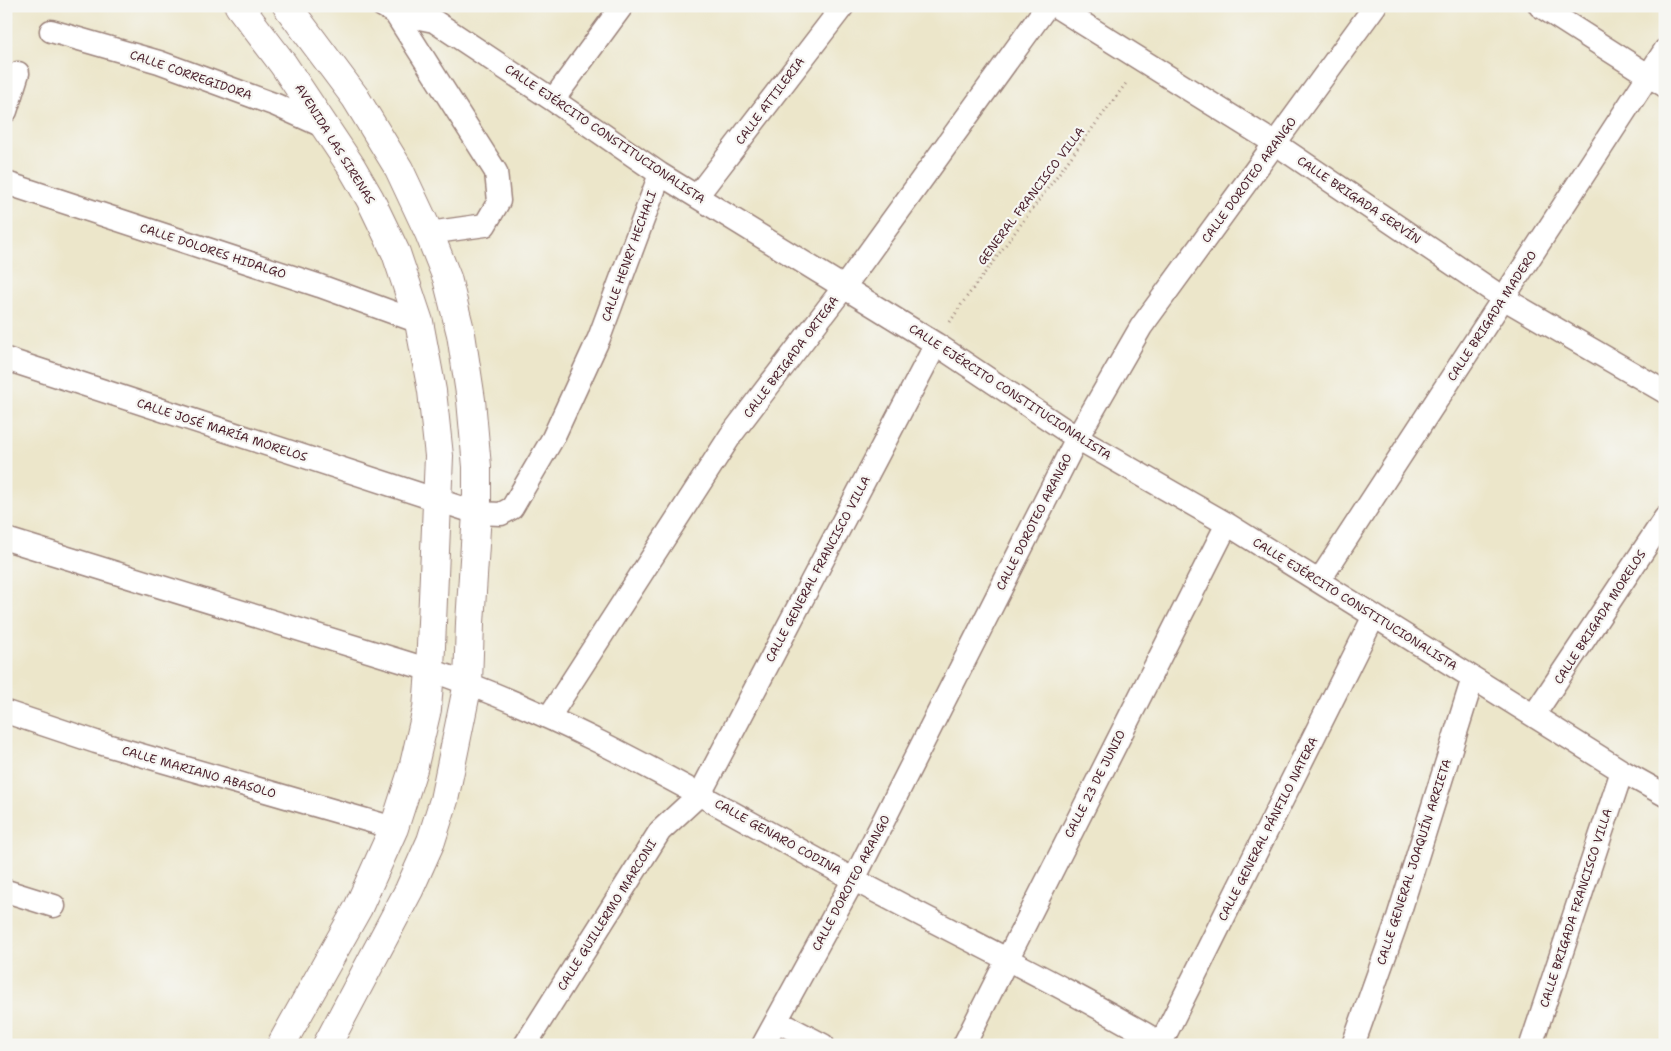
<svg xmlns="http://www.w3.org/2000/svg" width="1671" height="1051" font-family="'Shantell Sans',sans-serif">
  <rect width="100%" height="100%" fill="#f6f6f2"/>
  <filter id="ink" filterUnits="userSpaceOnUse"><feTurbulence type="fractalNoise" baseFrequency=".02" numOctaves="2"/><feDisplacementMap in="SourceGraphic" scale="10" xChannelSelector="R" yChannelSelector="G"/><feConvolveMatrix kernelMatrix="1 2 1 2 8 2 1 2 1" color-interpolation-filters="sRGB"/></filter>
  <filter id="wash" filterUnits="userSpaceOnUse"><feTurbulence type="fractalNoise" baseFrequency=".0096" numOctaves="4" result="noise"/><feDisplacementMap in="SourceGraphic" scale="20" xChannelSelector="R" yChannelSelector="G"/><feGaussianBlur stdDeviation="1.12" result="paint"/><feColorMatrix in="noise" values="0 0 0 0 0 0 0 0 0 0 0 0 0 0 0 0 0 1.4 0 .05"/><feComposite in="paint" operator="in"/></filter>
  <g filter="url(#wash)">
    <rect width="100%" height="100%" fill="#ece6ca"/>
  </g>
  <g filter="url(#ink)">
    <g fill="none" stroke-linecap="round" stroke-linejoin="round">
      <g stroke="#9b827a" stroke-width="25">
        <path id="street" d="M383,6l12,7 39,8 119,79 107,74 276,170 141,94 150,86 395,247 43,24
          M1055,6l221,138 227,154 162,94
          M1540,6l125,80
          M399,7l-4,6 101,159 3,29 -14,24 -56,8
          M51,31l108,31 117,43 51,23
          M553,100l69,-94
          M6,111l12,-38
          M6,183l314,103 99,36
          M697,196l146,-190
          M6,359l471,154 24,1 11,-6 41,-70 46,-100 61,-164
          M6,539l424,131c150,51 285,135 423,209 104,56 210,106 311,166
          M1319,581l346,-531
          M6,712l90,30 298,86
          M1534,715l131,-197
          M549,717l182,-282 113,-148 203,-281
          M6,891l48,15
          M777,1021l46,24
          M1161,1043l213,-427
          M525,1045l135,-214 40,-37 236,-450
          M763,1045l91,-166 223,-441 64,-111 234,-321
          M964,1045l263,-521
          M1353,1045l43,-121 77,-246
          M1531,1045l91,-274"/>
      </g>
      <g stroke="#9b827a" stroke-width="30">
        <path id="secondary" d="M239,6l44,58 68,102 19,33 26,54 23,69 13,69 7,65 -9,214 -3,39 -14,60 -19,59 -36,80 -77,137
          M287,6l68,91 44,72 30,64 18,45 14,56 10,66 6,67v46l-7,110 -2,60 -24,117 -13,41 -22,49 -82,155"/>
      </g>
      <path stroke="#9b827a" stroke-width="3" stroke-dasharray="1 4" stroke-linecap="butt" d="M950,322l13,-20 164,-220"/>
      <use href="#street" stroke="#fff" stroke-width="22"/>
      <use href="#secondary" stroke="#fff" stroke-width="28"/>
    </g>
  </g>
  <g text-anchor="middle" stroke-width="4.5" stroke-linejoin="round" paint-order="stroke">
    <g font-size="12" fill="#4a1f2b" stroke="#f6f6f2">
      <text transform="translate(191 75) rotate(19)" y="4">CALLE CORREGIDORA</text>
      <text transform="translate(770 101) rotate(-53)" y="4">CALLE ATTILERIA</text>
      <text transform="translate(605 134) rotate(34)" y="4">CALLE EJÉRCITO CONSTITUCIONALISTA</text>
      <text transform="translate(335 144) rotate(58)" y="4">AVENIDA LAS SIRENAS</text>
      <text transform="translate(1249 180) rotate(-54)" y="4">CALLE DOROTEO ARANGO</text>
      <text transform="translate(1031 196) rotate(-53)" y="4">GENERAL FRANCISCO VILLA</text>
      <text transform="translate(1359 200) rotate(34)" y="4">CALLE BRIGADA SERVÍN</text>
      <text transform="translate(213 251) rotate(18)" y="4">CALLE DOLORES HIDALGO</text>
      <text transform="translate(629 256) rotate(-70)" y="4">CALLE HENRY HECHALI</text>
      <text transform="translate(1492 316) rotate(-57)" y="4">CALLE BRIGADA MADERO</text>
      <text transform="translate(791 357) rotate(-53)" y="4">CALLE BRIGADA ORTEGA</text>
      <text transform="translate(1010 392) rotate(33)" y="4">CALLE EJÉRCITO CONSTITUCIONALISTA</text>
      <text transform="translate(222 430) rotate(18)" y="4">CALLE JOSÉ MARÍA MORELOS</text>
      <text transform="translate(1034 522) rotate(-63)" y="4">CALLE DOROTEO ARANGO</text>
      <text transform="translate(818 569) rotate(-62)" y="4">CALLE GENERAL FRANCISCO VILLA</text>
      <text transform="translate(1355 604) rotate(32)" y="4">CALLE EJÉRCITO CONSTITUCIONALISTA</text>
      <text transform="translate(1600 617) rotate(-57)" y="4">CALLE BRIGADA MORELOS</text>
      <text transform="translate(199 772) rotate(16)" y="4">CALLE MARIANO ABASOLO</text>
      <text transform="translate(1095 784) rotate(-63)" y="4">CALLE 23 DE JUNIO</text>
      <text transform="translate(1268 829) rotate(-63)" y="4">CALLE GENERAL PÁNFILO NATERA</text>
      <text transform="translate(778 837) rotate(29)" y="4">CALLE GENARO CODINA</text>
      <text transform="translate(1414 862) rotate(-72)" y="4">CALLE GENERAL JOAQUÍN ARRIETA</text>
      <text transform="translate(851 883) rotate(-62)" y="4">CALLE DOROTEO ARANGO</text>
      <text transform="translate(1576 908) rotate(-72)" y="4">CALLE BRIGADA FRANCISCO VILLA</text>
      <text transform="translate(607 915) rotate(-58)" y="4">CALLE GUILLERMO MARCONI</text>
    </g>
  </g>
  <rect width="1671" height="1051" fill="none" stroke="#f6f6f2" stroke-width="25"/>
</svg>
